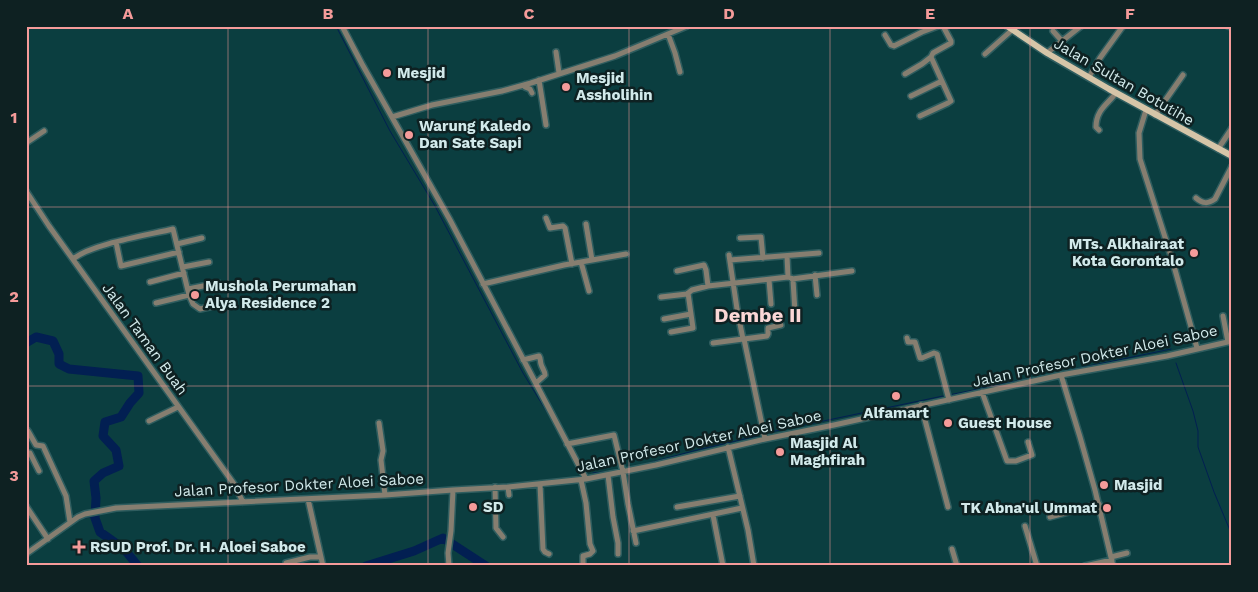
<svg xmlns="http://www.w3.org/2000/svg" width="1258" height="592" font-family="'Work Sans',sans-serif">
  <rect width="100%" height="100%" fill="#0b3e40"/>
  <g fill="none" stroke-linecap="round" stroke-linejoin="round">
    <path stroke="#021f52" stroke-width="1" d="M336,26l54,105 45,75 88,167 30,49 27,52
      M1176,363l17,48 5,20v16l16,45 15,36 3,10
      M949,395l222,-46
      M766,433l177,-37
      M634,467l59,-16 64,-15
      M593,473l21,-2
      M80,519l9,-2 6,1
      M37,549l40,-28"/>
    <path stroke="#021f52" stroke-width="9" d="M26,343l10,-6 17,4 6,13v10l10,5 69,7 1,17 -9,10 -9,14 -16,5 -2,14 13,14 3,16 -16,7 -9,8 2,17 -1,20 5,14 24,17 14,17
      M366,566l48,-15 29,-13 43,28"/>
    <g stroke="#2f5d5f" stroke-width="8">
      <path id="minor" d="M342,26l20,38 88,156 136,259
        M1228,26l4,1
        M1053,31l9,10
        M668,34l7,19 5,19
        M885,35l6,10 3,1 28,-14 16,-6
        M556,52l3,21
        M1047,53l34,-27
        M985,54l27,-24
        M905,74l17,-10 9,-7 2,-4 18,-10v-2l-8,-15
        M1089,77l11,-19 23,-32
        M539,80l7,45
        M524,85l1,2 5,2 2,4
        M911,96l31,-15
        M1146,110l-7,23 1,26 32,100 25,89
        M1155,115l28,-40
        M920,116l28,-13 3,-2 -20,-44
        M392,117l40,-12 70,-14 29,-8 84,-27 72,-30
        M1099,130l-3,-3c0,-17 11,-22 20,-34
        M26,143l18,-12
        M1218,149l14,-21
        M26,191l23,35 185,258 9,18
        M1196,198c7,6 12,6 19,1l17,-33
        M546,218l4,10 13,-2 2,2 7,36
        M586,224l6,36
        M740,238l21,-1 2,21
        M116,242l5,24 58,-14
        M177,244l25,-6
        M729,255l8,54 6,30h1l21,100
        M787,256l1,21
        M73,259c18,-15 75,-24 100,-30l16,66 4,9 7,5 23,-5
        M730,260l89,-7
        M581,262l8,29
        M183,267l26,-5
        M677,271l27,-6 2,5 2,16
        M815,275l2,20
        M792,279l60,-8
        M769,280l2,24
        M150,282l34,-9
        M483,284l81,-19 62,-11
        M188,289l30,-6
        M661,297l26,-3 5,-4 16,-4 80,-9 3,1 2,2 2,32
        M156,303l33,-8
        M1223,316l5,26
        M664,319l27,-5
        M671,332l22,-4 -5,-35
        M907,338l1,4h7l5,16h2l12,-5 3,1 12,46
        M744,339l23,-3 1,-2v-6l13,-3
        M713,343l30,-4
        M523,360l16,-4c2,3 1,5 2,8 1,4 4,7 4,11l-9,8
        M1061,375l19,62 15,53 18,76
        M982,392l25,69h9l16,-6 -4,-13
        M921,405l27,102
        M149,421l29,-14
        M379,423l4,28 -2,9 4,35
        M28,431l8,14 7,1 23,50 4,26
        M567,444l47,-9 9,37 5,32 8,39
        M728,447l20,83 6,36
        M26,454l4,-1 9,18
        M608,475l5,42 5,26v11
        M581,480l5,23 4,41 3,7 -3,3 -7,2v10
        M540,484l3,65 2,3 4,2
        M495,487l1,41 7,9
        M508,487l1,8
        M308,499l15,67
        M26,506l22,33
        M677,507l63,-11
        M713,515l10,51
        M1050,517l49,-13
        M1025,526l12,40
        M633,531l109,-23
        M952,549l5,17
        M26,554l52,-37 7,-3 31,-6 269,-13 68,-5 55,-3 78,-8 70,-14 109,-26 69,-14 227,-50 106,-19 65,-15
        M1111,557l16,-4
        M286,563l24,-6h10
        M449,566l-1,-13 3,-22 2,-41
        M1085,566l27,-6"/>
    </g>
    <g stroke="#2f5d5f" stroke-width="9">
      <path id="major" d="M1007,26l40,27 62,36 123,67"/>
    </g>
    <use href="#minor" stroke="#867e70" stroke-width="5"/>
    <use href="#major" stroke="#d6c5a8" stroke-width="6"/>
  </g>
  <path fill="none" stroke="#f59b9a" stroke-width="1" stroke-opacity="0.55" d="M228,26v540M428,26v540M629,26v540M830,26v540M1030,26v540M26,207h1206M26,386h1206"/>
  <g fill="#f59b9a" stroke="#0e2122" stroke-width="2">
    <circle cx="387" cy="73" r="5"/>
    <circle cx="566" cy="87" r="5"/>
    <circle cx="409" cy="135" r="5"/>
    <circle cx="1194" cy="253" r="5"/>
    <circle cx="195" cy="295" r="5"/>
    <circle cx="896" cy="396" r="5"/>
    <circle cx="948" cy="423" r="5"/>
    <circle cx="780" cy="452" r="5"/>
    <circle cx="1104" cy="485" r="5"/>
    <circle cx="473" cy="507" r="5"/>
    <circle cx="1107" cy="508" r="5"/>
    <path d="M76.5 539.5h5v5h5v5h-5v5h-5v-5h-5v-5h5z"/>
  </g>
  <g text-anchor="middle" stroke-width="5" stroke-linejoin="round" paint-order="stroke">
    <g font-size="15" font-weight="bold" fill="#d2eaeb" stroke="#0e2122" text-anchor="start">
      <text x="397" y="78">Mesjid</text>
      <text x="576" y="83">Mesjid<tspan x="576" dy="17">Assholihin</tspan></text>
      <text x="419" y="131">Warung Kaledo<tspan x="419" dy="17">Dan Sate Sapi</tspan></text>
      <text x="1184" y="249" text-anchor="end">MTs. Alkhairaat<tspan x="1184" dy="17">Kota Gorontalo</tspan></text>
      <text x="205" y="291">Mushola Perumahan<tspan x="205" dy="17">Alya Residence 2</tspan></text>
      <text x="896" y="418" text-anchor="middle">Alfamart</text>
      <text x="958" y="428">Guest House</text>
      <text x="790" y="448">Masjid Al<tspan x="790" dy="17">Maghfirah</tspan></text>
      <text x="1114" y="490">Masjid</text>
      <text x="483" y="512">SD</text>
      <text x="1097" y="513" text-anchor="end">TK Abna'ul Ummat</text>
      <text x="90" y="552">RSUD Prof. Dr. H. Aloei Saboe</text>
    </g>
    <g font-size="15" fill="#d2eaeb" stroke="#0e2122">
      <text transform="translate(1124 82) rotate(30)" y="5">Jalan Sultan Botutihe</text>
      <text transform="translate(145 339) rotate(54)" y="5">Jalan Taman Buah</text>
      <text transform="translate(1095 356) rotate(-12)" y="5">Jalan Profesor Dokter Aloei Saboe</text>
      <text transform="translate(699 441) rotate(-12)" y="5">Jalan Profesor Dokter Aloei Saboe</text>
      <text transform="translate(299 485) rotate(-3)" y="5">Jalan Profesor Dokter Aloei Saboe</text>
    </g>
    <g font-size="20" font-weight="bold" fill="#fbd7d6" stroke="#0e2122">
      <text x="758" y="322">Dembe II</text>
    </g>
  </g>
  <rect width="1258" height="592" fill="none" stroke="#0e2122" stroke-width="55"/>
  <rect x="28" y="28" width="1202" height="536" fill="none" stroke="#f59b9a" stroke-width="2"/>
  <g font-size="16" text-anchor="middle" font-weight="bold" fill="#f59b9a">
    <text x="128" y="19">A</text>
    <text x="328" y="19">B</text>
    <text x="529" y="19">C</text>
    <text x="729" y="19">D</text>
    <text x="930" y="19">E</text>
    <text x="1130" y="19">F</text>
    <text x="14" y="123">1</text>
    <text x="14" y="302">2</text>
    <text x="14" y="481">3</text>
  </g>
</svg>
